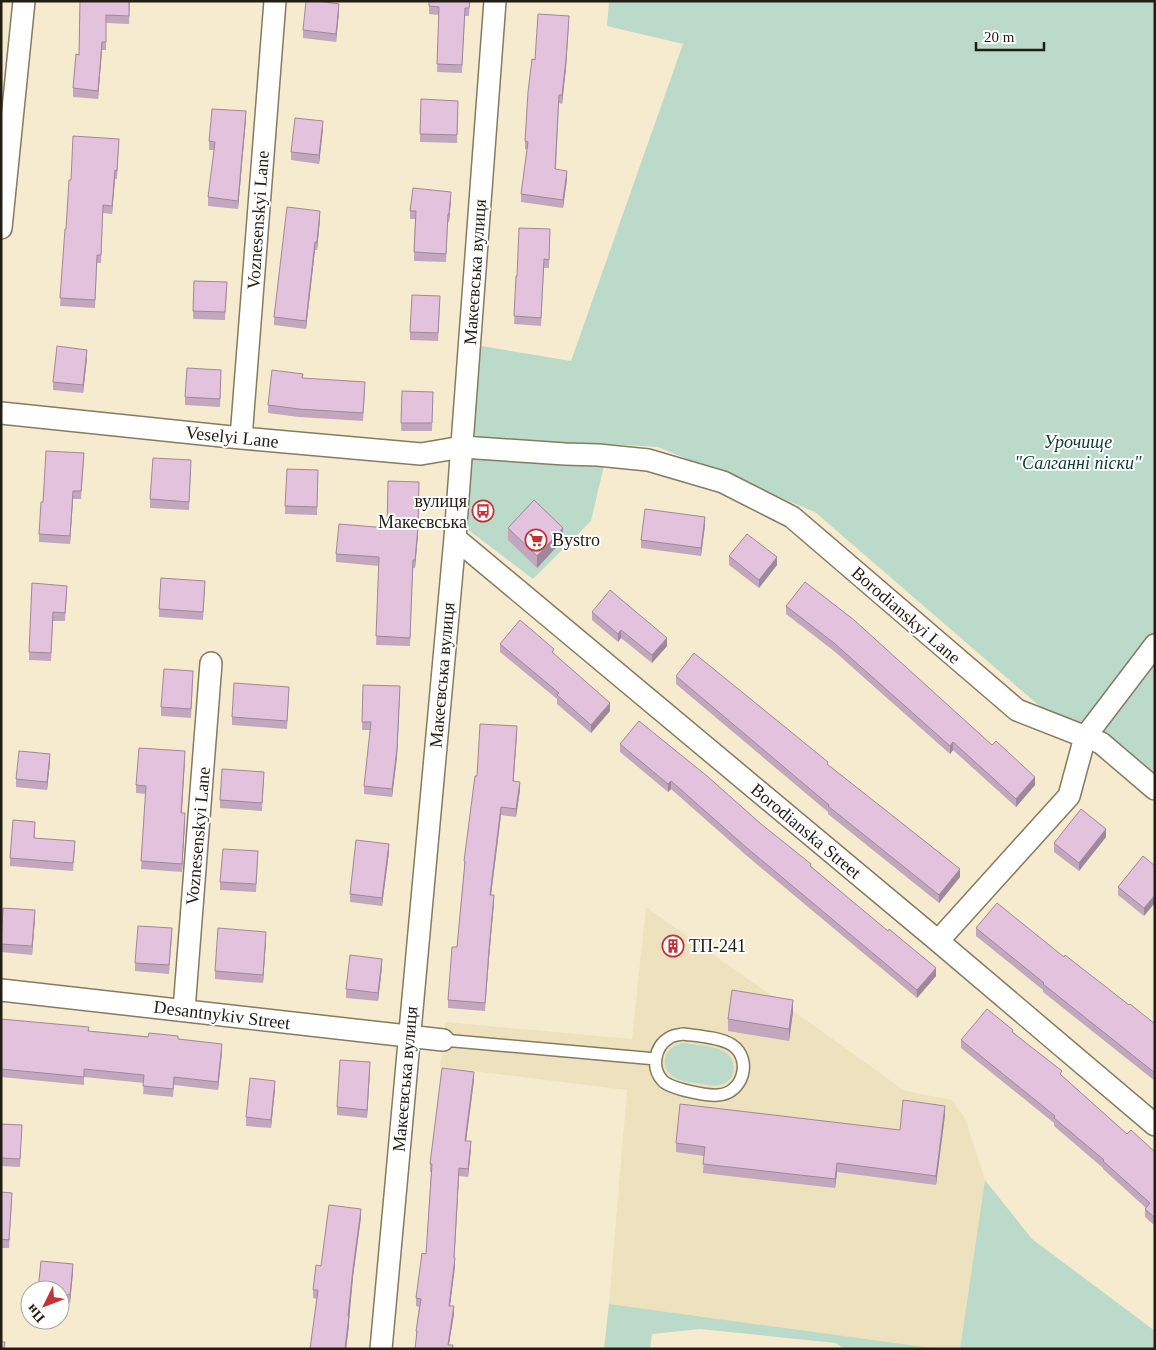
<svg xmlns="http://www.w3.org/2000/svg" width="1156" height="1350" font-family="Georgia,serif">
  <rect width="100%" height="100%" fill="#f6ebce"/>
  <path fill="#eee1bd" d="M646,907l188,133 71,51 47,9 13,18 20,62 -25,169h-21l-330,-45 18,-214 -187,-23 5,-45 187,17z"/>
  <path fill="#bbdaca" d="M609,1h546v773l-50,-39 -62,-26 -228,-197 -157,-65 -49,-3 -18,77 -58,58 -74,-56 16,-178 96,16 112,-317 -76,-18z
    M685,1043c12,2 32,3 41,10 11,8 10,26 -3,31 -5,2 -10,2 -15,1 -10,-2 -25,-2 -34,-8 -17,-10 -9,-33 11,-34z
    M985,1180l47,59 123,92v18h-195z
    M609,1304l330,45h-95l-8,-6 -136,-14 -48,5 -2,15h-46z"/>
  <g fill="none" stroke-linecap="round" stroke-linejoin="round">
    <g stroke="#847b61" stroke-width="14">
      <path id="service" d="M683,1034c14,2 37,3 49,11 21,14 11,49 -14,50 -11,1 -47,-6 -55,-14 -12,-12 -9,-34 6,-43 4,-3 9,-3 14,-4z
        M443,1040l213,19"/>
    </g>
    <g stroke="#847b61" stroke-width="24">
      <path id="minor" d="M1,228l23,-227
        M1,413l240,25 180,16 41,-7 103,7 33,1 50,5 75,22 69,35 225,193 84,33 54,46
        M241,438l34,-437
        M455,538l483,403 217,184
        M938,941l131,-145 16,-59 70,-92
        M1,990l442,50
        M184,1010l27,-347
        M381,1349l74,-811 40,-537"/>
    </g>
    <use href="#service" stroke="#fff" stroke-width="11"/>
    <use href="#minor" stroke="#fff" stroke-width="21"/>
  </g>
  <path fill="#c3a7bf" d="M80,1h50l-1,23 -23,-1v27h-4l-4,49 -25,-2v-9l6,-33z
    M429,1h41l-1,15h-4l-3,57 -25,-1 2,-57 -10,-1z
    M339,12l-3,30 -33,-4v-8z
    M569,24l-3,44 -4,36 -3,-1 -3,66 11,10 -4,29 -42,-6v-8l6,-44 -2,-1v-8l10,-81z
    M421,99l37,10 -1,34 -37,-1z
    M246,119l-8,90 -30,-3v-9l6,-47h-5v-9z
    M323,129l-4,35 -28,-4v-8z
    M119,139l-2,40h-2l-3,35 -9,-1 -2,50h-4l-2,45 -35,-2 6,-77z
    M451,200l-2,22h-1l-2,40 -32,-1 1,-42h-5v-8z
    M320,219l-3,31h-2l-9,79 -32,-4v-8z
    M550,237l-1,31h-5l-3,58 -27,-2 3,-48z
    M194,281l33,9 -2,30 -32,-1z
    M440,304l-2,37 -28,-1v-8z
    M87,358l-4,35 -30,-3v-8z
    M221,378l-1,29 -35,-2v-8z
    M303,378l62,13 -2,30 -64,-4 -31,-4v-8z
    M402,391l31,1 -1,39h-31z
    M84,461l-3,38h-8l-3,45 -31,-2v-8l4,-32z
    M191,469l-2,41 -39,-2v-9z
    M318,470l-1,45 -32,-1v-8z
    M705,525l-4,31 -60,-8v-8z
    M508,528l55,12 -26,28 -29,-28z
    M418,535l-3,33h-2l-3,78 -34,-1 3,-79 -43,-4v-8z
    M729,556l48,9 -18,23 -30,-23z
    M32,583l35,11 -2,27h-12l-2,40 -22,-1z
    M205,589l-2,31 -44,-3v-8z
    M786,606l249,179 -19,22 -63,-57 -3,4 -116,-103 -48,-37z
    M592,612l75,34 -15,17 -31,-25 -3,4 -26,-22z
    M500,644l54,10 56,57 -19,22 -34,-29v-5l-57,-47z
    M676,676l152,90 132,111 -21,26 -111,-89v-2l-152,-128z
    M193,679l-2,39 -30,-2v-9z
    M363,685l37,9 -3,63 -5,40 -28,-3v-8l6,-56h-8z
    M289,695l-2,34 -55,-4v-8z
    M517,734l-4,47 7,9 -4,27 -15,-2 -10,80 3,8 -5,55 -4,53 -37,-3v-8l9,-53 7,-77v-9l13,-85z
    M620,744l191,122 125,110 -19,22 -170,-142 -76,-67 -3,3 -48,-40z
    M185,759l-3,54 3,8 -3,51 -41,-3 5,-75 -10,-1v-8z
    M50,762l-3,28 -31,-3v-8z
    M264,780l-2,31 -42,-3v-8z
    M35,830v8l40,11 -2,22 -63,-5v-8z
    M1106,837l-27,34 -25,-19v-9z
    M389,852l-7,54 -32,-4v-8z
    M258,860l-2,32 -36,-2v-8z
    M1155,866l-11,50 -26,-21v-8z
    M35,918l-3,37 -31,-3v-10z
    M976,928l88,29 91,67v57l-112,-89v-2l-67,-54z
    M172,936l-3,38 -34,-3v-8z
    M266,940l-3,43 -48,-4v-8z
    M382,967l-4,34 -32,-3v-9z
    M793,1012l-4,29 -61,-10v-12z
    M1,1019l88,12 89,8 44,13 -4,38 -44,-5 -1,12 -30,-3 1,-11 -60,-6v8l-83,-8z
    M1013,1032l114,102 28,18v74l-10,-9v-8l1,-1 -43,-39v-1l-49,-42v-3l-93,-75v-8z
    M370,1070l-3,48 -30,-3v-8z
    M474,1080l-8,61 5,8 -3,28 -9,-1 -5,82 1,8 -5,40 4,8 -5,31 4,4 -37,-10v-8l3,-24 -3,-1v-8l10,-44 5,-82h-1v-8z
    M275,1089l-4,39 -25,-2v-9z
    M945,1115l-9,70 -99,-13 -2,16 -132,-15 1,-17 -28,-4v-9l224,-13z
    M1,1124l21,1 -2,42 -19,-1z
    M1,1192l11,9 -3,47h-8z
    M361,1217l-8,60 -4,39v9l-3,24h-36l7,-50 -4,-1v-8l8,-24z
    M73,1272l-3,31 -10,-1v-12z"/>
  <path fill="#9f889b" d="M339,4v8l-3,30v-8z
    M569,16l-3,52 -4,36v-9z
    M102,42v8l-4,49v-8z
    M246,111v8l-8,90v-8z
    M323,121v8l-4,35v-9z
    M115,170v9l-3,35v-8z
    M567,171v8l-4,29v-8z
    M451,192v8l-2,22v-8z
    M320,211v8l-3,31v-8z
    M315,242v8l-9,79v-8z
    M87,350v8l-4,35v-8z
    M419,482l-1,53 -3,33v-8z
    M73,491v8l-3,45v-8z
    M705,517v8l-4,31v-8z
    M563,528v12l-26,28v-12z
    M777,557v8l-18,23v-8z
    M621,630v8l-3,4v-8z
    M667,638v8l-15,17v-8z
    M400,686l-3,71 -5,40v-8z
    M610,703v8l-19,22v-8z
    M517,726v8l-4,56v-9z
    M953,742v8l-3,4v-8z
    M185,751v8l-4,62v-8z
    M50,754v8l-3,28v-8z
    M1035,777v8l-19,22v-8z
    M671,781v8l-3,3v-8z
    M520,782v8l-4,27v-8z
    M501,807v8l-11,88v-8z
    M185,813v8l-3,51v-8z
    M1106,829v8l-27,34v-8z
    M389,844v8l-7,54v-8z
    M960,869v8l-21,26v-8z
    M494,895v8l-5,55 -4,53 4,-61z
    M1155,895v8l-11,13v-8z
    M35,910v8l-3,37v-9z
    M266,932v8l-3,43v-8z
    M382,959v8l-4,34v-8z
    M936,968v8l-19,22v-8z
    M793,1000v12l-4,29v-12z
    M222,1044v8l-4,38v-8z
    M370,1062v8l-3,48v-8z
    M474,1072v8l-9,69v-8z
    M275,1081v8l-4,39v-8z
    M945,1106v9l-9,70v-9z
    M471,1141v8l-3,28v-8z
    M837,1163v9l-2,16v-9z
    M459,1168v8l-5,90v-8z
    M361,1209v8l-8,60 -4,45v-6v9l-3,24h-1l8,-80z
    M455,1258v8l-6,48v-8z
    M73,1264v8l-3,31v-8z
    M454,1306v8l-6,35v-4z"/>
  <path fill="#e3c2de" stroke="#9f889b" d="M80,1h49v15l-23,-1v27h-4l-4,49 -25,-3 3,-34 3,1z
    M306,1h13l20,3 -3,30 -33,-4z
    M429,1h41l-1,7h-4l-3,57 -25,-1 2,-57 -10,-1z
    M538,14l31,2 -3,44 -4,35h-3l-4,74 12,2 -4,29 -42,-6 7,-52 -3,-1 3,-49 4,-33 3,1z
    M421,99l37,2 -1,34 -37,-1z
    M212,109l34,2 -8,90 -30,-4 7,-55 -6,-1z
    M295,118l28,3 -4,34 -28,-3z
    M73,136l46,3 -2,32 -2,-1 -3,36 -9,-1 -2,50h-4l-2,45 -35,-2 5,-69h1l3,-49h2z
    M413,188l38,4 -2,22h-1l-2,40 -32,-2 2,-41h-6z
    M287,207l33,4 -3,31h-2l-9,79 -32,-4z
    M519,228l31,1 -1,31 -5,-1 -3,59 -27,-2 2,-40h1z
    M194,281l33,1 -2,30 -32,-1z
    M412,295l28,1 -2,37 -28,-1z
    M57,346l30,4 -4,35 -30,-3z
    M187,368l34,2 -1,29 -35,-2z
    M272,370l31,4 -1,4 63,4 -2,31 -64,-4 -31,-4z
    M402,391l31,1 -1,31h-31z
    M46,451l38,2 -3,38h-8l-3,45 -31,-2 2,-32h2z
    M153,458l38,2 -2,42 -39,-3z
    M287,469l31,1 -1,37 -32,-1z
    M388,481l31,1 -1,45 -3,33h-2l-3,78 -34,-2 3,-79 -43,-3 3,-30 48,4z
    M534,500l29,28 -26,28 -29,-28z
    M645,509l60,8 -4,31 -60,-8z
    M747,534l30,23 -18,23 -30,-24z
    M161,578l44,3 -2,31 -44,-3z
    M805,582l49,38 138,125 4,-4 39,36 -19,22 -63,-57 -3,4 -116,-103 -48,-37z
    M32,583l35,3 -2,27 -12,-1 -2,41 -22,-1z
    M610,590l57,48 -15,17 -31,-25 -3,4 -26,-22z
    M520,620l34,29 -2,3 58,51 -19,22 -34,-30 2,-2 -59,-49z
    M694,653l134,109 -1,2 133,105 -21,26 -111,-89 1,-1 -153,-129z
    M164,669l29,2 -2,38 -30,-2z
    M234,683l55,4 -2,34 -55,-4z
    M363,685l37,1 -3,63 -5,40 -28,-3 7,-64h-9z
    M639,721l68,55 54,48 50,40 -1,2 78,65 1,-2 47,39 -19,22 -170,-142 -76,-67 -3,3 -48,-40z
    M480,724l37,2 -4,55 7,1 -4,27 -15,-2 -11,88h4l-5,55 -4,53 -37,-3 4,-53h5l8,-85 -1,-1 11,-85h2z
    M139,748l46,3 -4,62h4l-3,51 -41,-3 5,-75 -10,-1z
    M19,751l31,3 -3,28 -31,-3z
    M222,769l42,3 -2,31 -42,-3z
    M1081,809l25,20 -27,34 -25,-20z
    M13,820l22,2 -1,16 41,3 -2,22 -63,-5z
    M356,840l33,4 -7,54 -32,-4z
    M223,849l35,2 -2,33 -36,-2z
    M1143,856l12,10v29l-11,13 -26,-21z
    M997,903l67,54 1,-2 64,50 1,-1 25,20v49l-112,-89 1,-1 -68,-55z
    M3,908l32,2 -3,36 -31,-2z
    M138,926l34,2 -3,37 -34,-2z
    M218,928l48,4 -3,43 -48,-4z
    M350,955l32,4 -4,34 -32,-4z
    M732,990l61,10 -4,29 -61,-10z
    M987,1009l26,21 -1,2 50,39 -2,3 67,60 4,-4 24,22v66l-10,-9 5,-6 -47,-42 1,-1 -50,-42 1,-2 -94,-76z
    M1,1019l88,8 -1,4 60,6 1,-4 29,3v3l44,5 -4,38 -44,-5 -1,12 -30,-3 1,-11 -60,-6v8l-83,-8z
    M340,1060l30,2 -3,48 -30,-3z
    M442,1068l32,4 -9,69h6l-3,28 -9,-1 -5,90h1l-6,48h5l-6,39h5l-1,4h-37l2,-18h-1l5,-32 -5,-1 6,-45 4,1 6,-90h-2z
    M250,1078l25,3 -4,39 -25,-3z
    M903,1100l42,6 -9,70 -99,-13 -2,16 -132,-15 2,-17 -29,-4 4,-39 220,26z
    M1,1124l21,1 -2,34 -19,-1z
    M1,1192l11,1 -3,47 -8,-1z
    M329,1205l32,4 -8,60 -5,47h1l-4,33h-35l8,-59h-5l3,-25 5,1z
    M41,1261l32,3 -3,31 -10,-1v-4h-22z
    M1,1342h4l-1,7h-3z"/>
  <defs>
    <g id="bus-ring" transform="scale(1.125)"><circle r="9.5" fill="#fff" stroke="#c33336" stroke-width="1.5"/><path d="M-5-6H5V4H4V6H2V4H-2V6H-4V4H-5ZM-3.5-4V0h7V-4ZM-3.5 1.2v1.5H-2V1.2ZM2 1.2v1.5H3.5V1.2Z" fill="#c33336"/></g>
    <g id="supermarket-ring" transform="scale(1.125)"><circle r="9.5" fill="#fff" stroke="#c33336" stroke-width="1.5"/><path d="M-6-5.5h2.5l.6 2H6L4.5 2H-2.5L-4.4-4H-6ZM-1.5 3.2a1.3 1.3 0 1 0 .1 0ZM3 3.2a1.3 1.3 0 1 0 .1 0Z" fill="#c33336"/></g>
    <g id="building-ring" transform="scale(1.125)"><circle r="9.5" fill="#fff" stroke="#c33336" stroke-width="1.5"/><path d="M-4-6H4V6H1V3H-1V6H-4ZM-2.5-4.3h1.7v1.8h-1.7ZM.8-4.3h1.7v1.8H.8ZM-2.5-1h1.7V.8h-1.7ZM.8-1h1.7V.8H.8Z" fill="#c33336"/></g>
  </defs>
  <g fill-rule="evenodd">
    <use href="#bus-ring" x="483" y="511"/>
    <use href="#supermarket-ring" x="536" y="540"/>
    <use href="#building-ring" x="673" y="946"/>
  </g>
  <g text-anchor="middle" stroke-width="4" stroke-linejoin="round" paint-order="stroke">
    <g font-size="18" fill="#221e14" stroke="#fff">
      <text transform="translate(258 220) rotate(-86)" y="6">Voznesenskyi Lane</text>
      <text transform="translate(475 272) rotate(-86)" y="6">Макеєвська вулиця</text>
      <text transform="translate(232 437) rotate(6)" y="6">Veselyi Lane</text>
      <text transform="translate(906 615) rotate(41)" y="6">Borodianskyi Lane</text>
      <text transform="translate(442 675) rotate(-85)" y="6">Макеєвська вулиця</text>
      <text transform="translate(806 831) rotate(40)" y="6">Borodianska Street</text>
      <text transform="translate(198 836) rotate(-85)" y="6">Voznesenskyi Lane</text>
      <text transform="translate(222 1015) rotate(7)" y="6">Desantnykiv Street</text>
      <text transform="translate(405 1079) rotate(-85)" y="6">Макеєвська вулиця</text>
    </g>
    <g font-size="18" font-style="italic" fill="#073e2a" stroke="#fff">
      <text x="1078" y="448">Урочище<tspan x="1078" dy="21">"Салганні піски"</tspan></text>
    </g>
    <g font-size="18" fill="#221e14" stroke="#fff" text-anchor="start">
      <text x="467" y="507" text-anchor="end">вулиця<tspan x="467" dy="21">Макеєвська</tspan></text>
      <text x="552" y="546">Bystro</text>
      <text x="689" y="952">ТП-241</text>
    </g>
  </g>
  <rect width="1156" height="1350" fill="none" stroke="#221e14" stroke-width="5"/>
  <g transform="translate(45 1305) rotate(228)"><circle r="24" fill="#ffffff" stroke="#a7a5a1"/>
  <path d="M0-4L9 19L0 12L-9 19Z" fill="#c33336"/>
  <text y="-8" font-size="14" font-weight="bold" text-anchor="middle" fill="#221e14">Пн</text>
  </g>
  <path d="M976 42v8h68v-8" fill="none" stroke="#221e14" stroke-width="2.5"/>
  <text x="984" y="42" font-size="15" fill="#221e14" stroke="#ffffff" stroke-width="4" paint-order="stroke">20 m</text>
</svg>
